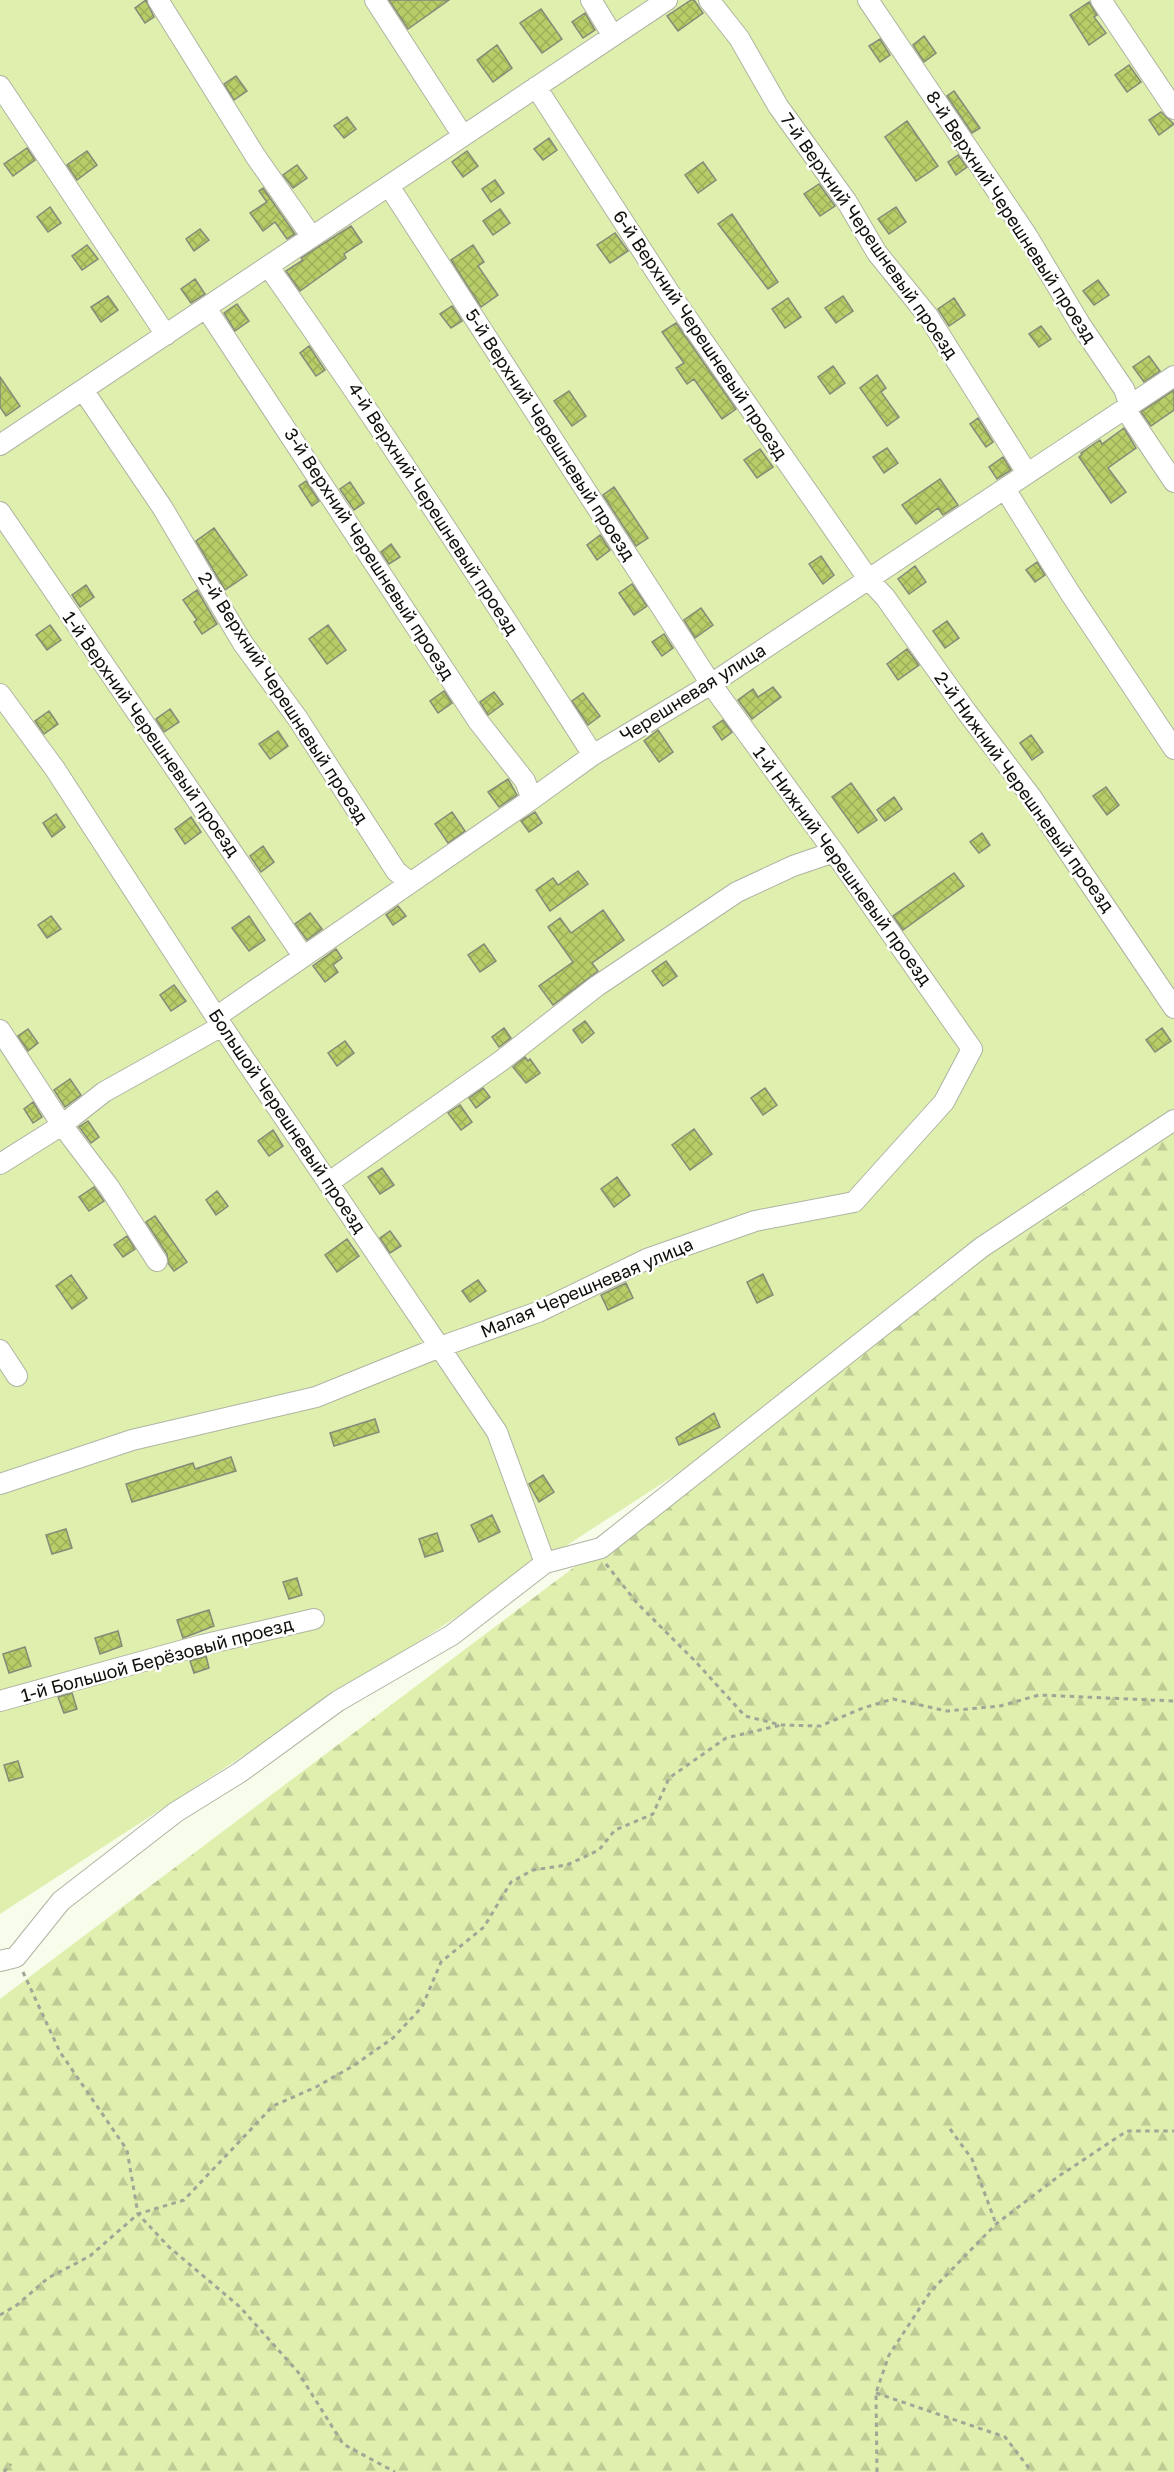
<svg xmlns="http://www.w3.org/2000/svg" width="1174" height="2472" font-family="'Golos Text',sans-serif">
  <defs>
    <pattern id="forest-firs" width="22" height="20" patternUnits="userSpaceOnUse" patternTransform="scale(1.5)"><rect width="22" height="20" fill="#deefae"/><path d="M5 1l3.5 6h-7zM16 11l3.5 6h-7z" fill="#bdcc94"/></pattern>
    <pattern id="building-cross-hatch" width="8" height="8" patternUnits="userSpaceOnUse" patternTransform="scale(1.5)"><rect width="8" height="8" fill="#b7cd68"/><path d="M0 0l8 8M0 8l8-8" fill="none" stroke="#9caf59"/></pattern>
  </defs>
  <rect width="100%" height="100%" fill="#f7fdea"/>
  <path fill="url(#forest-firs)" d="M1174,1132v1340h-1174v-473l585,-440 90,-84z"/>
  <path fill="#deefae" d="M0,0h1174v1132l-499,343 -675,439z"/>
  <path fill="url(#building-cross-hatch)" stroke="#858a79" stroke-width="1.5" d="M146,0l8,17 -9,6 -10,-15z
    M389,0h60l-41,29z
    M691,0h3l9,13 -25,18 -11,-15z
    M1089,2l8,13 -3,2 12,16 -17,12 -19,-30z
    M541,9l21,30 -20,14 -22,-30z
    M585,13l10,17 -12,8 -11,-16z
    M924,36l12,17 -12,9 -11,-17z
    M880,39l10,16 -10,7 -11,-16z
    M497,45l15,23 -19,14 -16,-22z
    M1129,65l12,17 -14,10 -12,-17z
    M236,76l11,15 -13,9 -10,-16z
    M954,91l26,37 -8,5 -25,-37z
    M1161,112l13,12 -15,11 -10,-15z
    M347,117l9,12 -12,9 -10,-12z
    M907,121l31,45 -22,15 -31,-44z
    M549,138l8,12 -14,10 -9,-11z
    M27,148l8,12 -22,16 -9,-12z
    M87,151l10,14 -20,15 -10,-15z
    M467,151l11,15 -15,11 -11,-15z
    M958,155l9,12 -11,8 -8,-13z
    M703,162l13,18 -18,13 -13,-18z
    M297,165l10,13 -14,10 -10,-13z
    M495,180l9,13 -13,9 -9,-13z
    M819,184l16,22 -15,10 -16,-22z
    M263,188l32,46 -8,5 -12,-17 -12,9 -13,-18 17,-11 -8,-11z
    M50,207l11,16 -13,9 -11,-15z
    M896,207l10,15 -17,12 -11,-15z
    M500,209l10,14 -17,12 -10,-14z
    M732,214l46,68 -10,7 -50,-65z
    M351,226l11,16 -18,12 2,4 -46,33 -14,-20 17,-11 -2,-2z
    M200,229l9,11 -15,11 -8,-12z
    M615,233l13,18 -18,12 -13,-18z
    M87,245l11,14 -16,11 -10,-14z
    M473,245l11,17 -6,4 20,29 -17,12 -30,-47z
    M195,279l10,15 -14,9 -10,-14z
    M1098,280l11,15 -15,10 -11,-14z
    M108,296l10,14 -17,12 -10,-15z
    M843,296l10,15 -17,12 -11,-15z
    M788,298l13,19 -16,11 -13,-19z
    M954,298l11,17 -16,11 -11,-17z
    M237,304l12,17 -14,10 -11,-18z
    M452,306l10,15 -11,7 -11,-14z
    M676,323l60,86 -14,10 -28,-40 -7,5 -11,-16 8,-5 -22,-31z
    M1041,326l10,13 -12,8 -10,-13z
    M309,346l16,24 -9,6 -16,-23z
    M1149,356l11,15 -16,11 -11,-15z
    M833,366l12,17 -15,11 -12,-17z
    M877,375l9,13 -5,4 18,25 -12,9 -27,-38z
    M0,377l20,29 -14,10 -6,-9z
    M1174,390v20l-23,16 -10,-14z
    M569,391l17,25 -14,10 -18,-25z
    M978,418l15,24 -7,5 -16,-23z
    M1124,428l12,20 -28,20 18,24 -15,11 -32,-46 3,-3 -1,-1 19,-13 2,4z
    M887,448l11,15 -14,10 -11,-16z
    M760,449l13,18 -16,11 -13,-18z
    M1003,457l8,13 -14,9 -8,-12z
    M940,479l18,26 -15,10 -5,-7 -22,16 -14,-19z
    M306,481l13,20 -7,5 -13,-20z
    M350,482l14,21 -10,7 -14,-21z
    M614,487l34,51 -12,8 -33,-51z
    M214,528l33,47 -22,15 -29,-49z
    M600,535l10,15 -13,10 -10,-15z
    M391,544l9,13 -11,7 -8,-12z
    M821,556l13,19 -11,9 -14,-20z
    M1037,562l8,13 -10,7 -9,-12z
    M915,566l11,16 -17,12 -11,-15z
    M632,584l15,22 -13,9 -15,-22z
    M86,585l8,12 -14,10 -8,-12z
    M197,590l20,34 -15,10 -8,-12 3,-2 -14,-20z
    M701,608l12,17 -18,13 -11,-18z
    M947,621l12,17 -14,10 -12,-17z
    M50,625l11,15 -14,10 -11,-15z
    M328,625l18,25 -19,14 -18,-25z
    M664,634l9,14 -11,8 -10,-14z
    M907,649l12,16 -21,15 -11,-16z
    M773,687l8,10 -29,22 -14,-19 15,-11 5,8z
    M444,691l8,12 -14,10 -8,-12z
    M494,692l9,12 -15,11 -8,-13z
    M583,693l17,23 -12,9 -16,-24z
    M170,709l9,13 -15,10 -8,-13z
    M49,711l9,13 -14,10 -9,-13z
    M723,720l9,12 -10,8 -9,-13z
    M658,730l15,22 -14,10 -15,-21z
    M278,731l10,15 -18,13 -11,-15z
    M1031,735l12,17 -11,8 -12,-17z
    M508,779l9,16 -18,12 -11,-15z
    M851,783l26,37 -19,13 -26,-36z
    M1106,787l13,18 -12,10 -14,-19z
    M894,797l8,12 -17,12 -8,-11z
    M452,812l13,19 -17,12 -13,-19z
    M535,812l7,11 -13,9 -8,-11z
    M56,814l9,13 -13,10 -9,-14z
    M191,817l10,15 -16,12 -10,-15z
    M982,833l8,12 -11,8 -9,-11z
    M263,846l11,16 -13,10 -11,-16z
    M578,871l10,13 -38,27 -14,-21 17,-12 5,7z
    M954,873l10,13 -61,44 -10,-14z
    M398,906l8,10 -13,9 -7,-10z
    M603,910l21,30 -32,23 6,8 -45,34 -14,-19 34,-24 -25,-35 12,-9 11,15z
    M310,913l12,16 -15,11 -12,-16z
    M51,916l10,13 -14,9 -9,-13z
    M249,916l16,24 -16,11 -17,-23z
    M484,944l12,17 -16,11 -12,-17z
    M336,949l6,9 -9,7 5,7 -13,10 -12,-16z
    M666,961l11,15 -14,10 -11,-15z
    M174,985l12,16 -15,10 -11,-16z
    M585,1021l9,12 -12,10 -9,-13z
    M504,1028l7,10 -12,9 -7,-10z
    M1162,1028l9,13 -16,11 -9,-12z
    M28,1029l10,14 -10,8 -10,-15z
    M345,1041l9,12 -17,13 -9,-13z
    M525,1057l3,4 2,-2 10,14 -14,10 -13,-16z
    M70,1079l11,16 -16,12 -11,-17z
    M483,1088l7,9 -14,11 -7,-10z
    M765,1088l12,17 -14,10 -12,-17z
    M33,1102l9,15 -9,6 -9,-14z
    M460,1105l12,17 -11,8 -13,-17z
    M88,1121l11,16 -8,6 -12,-16z
    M694,1129l18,25 -22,16 -18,-25z
    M273,1130l10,16 -14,10 -11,-15z
    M382,1168l12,17 -14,9 -12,-17z
    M617,1177l13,18 -16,12 -13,-18z
    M94,1187l10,14 -15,10 -10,-14z
    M217,1191l11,15 -12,9 -10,-15z
    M155,1216l32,46 -13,9 -6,-8 -1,-9 -21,-32z
    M390,1231l11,15 -11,7 -10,-15z
    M127,1236l8,13 -12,8 -9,-12z
    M347,1239l12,17 -22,16 -12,-17z
    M763,1274l10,21 -16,8 -10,-21z
    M71,1275l16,23 -15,11 -16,-23z
    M478,1280l8,11 -16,11 -8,-11z
    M626,1283l7,15 -25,12 -7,-15z
    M714,1413l6,14 -41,18 -3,-7z
    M375,1419l4,13 -45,14 -4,-13z
    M231,1457l5,14 -104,31 -6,-18 67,-21 2,6z
    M543,1475l11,17 -15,10 -10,-18z
    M492,1515l8,17 -21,10 -8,-17z
    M66,1529l6,19 -20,6 -6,-19z
    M437,1533l6,18 -18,6 -6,-18z
    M297,1578l5,17 -13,4 -6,-17z
    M209,1610l5,16 -31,12 -6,-18z
    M118,1631l4,15 -22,8 -5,-16z
    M25,1647l6,19 -22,7 -6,-19z
    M206,1656l3,12 -15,5 -4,-12z
    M72,1693l5,16 -13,4 -6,-16z
    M18,1761l5,16 -14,4 -5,-16z"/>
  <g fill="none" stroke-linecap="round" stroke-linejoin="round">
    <g stroke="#afb4a3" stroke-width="22">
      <path id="minor" d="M158,0l98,157 56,80
        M375,0l88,136
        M591,0l22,36
        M709,0l30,38 39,68 69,96 30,51 51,63 99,157
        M868,0l158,234 54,90 44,65 6,17
        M1101,0l73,109
        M0,86l166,249
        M536,87l133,205 200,288 16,17 81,114 66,87 142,210
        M268,266c113,160 219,324 325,489
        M206,308l272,413 47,60 7,18
        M83,390l79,117 80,135 56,77 98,152 13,11
        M1125,409l49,73
        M0,445l667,-445
        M1005,489l65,104 104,156
        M0,512l303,444
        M0,694l55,75 161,248 281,415 48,131
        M216,1017l316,-218 61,-44 118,-71 463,-308
        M0,1030l62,95 47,62 48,74
        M0,1164l62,-39 42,-33 118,-66
        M328,1183l173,-122 96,-75 140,-94 56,-26 41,-14
        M0,1350l17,26
        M0,1484l132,-44 184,-43 124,-50 98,-35 109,-53 108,-38 99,-19 90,-100 28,-53 -138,-197 -123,-168 -322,-498
        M0,1701l202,-56 112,-26
        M0,1961l16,-4 45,-56 115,-89 63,-39 99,-72 114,-66 93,-72 56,-15 381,-301 192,-127"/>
    </g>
    <path stroke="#a1a697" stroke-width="3" stroke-dasharray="4.5 4.5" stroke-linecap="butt" d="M606,1564l31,39 58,58 50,55 36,9 39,1 43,-18 30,-9 54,12 53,-5 39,-11 135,6
      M23,1972l37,80 67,98 11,64 31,33 71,60 58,65 45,72 52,28
      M950,2129l22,30 24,65
      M0,2315l17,-10 31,-27 42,-22 48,-42 46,-14 89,-94 43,-19 37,-21 40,-28 29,-31 19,-45 43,-35 27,-45 22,-12 34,-5 32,-15 16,-20 38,-16 16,-36 57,-40 55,-13
      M876,2393l129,44 27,35
      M4,2472l7,-8
      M877,2472l-1,-79 13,-38 42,-64 65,-67 63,-48 68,-45h47"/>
    <use href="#minor" stroke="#fff" stroke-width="20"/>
  </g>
  <g text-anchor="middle" stroke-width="5" stroke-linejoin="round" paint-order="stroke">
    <g font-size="18" fill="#0e100a" stroke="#fff">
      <text transform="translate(1011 217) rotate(57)" y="6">8-й Верхний Черешневый проезд</text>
      <text transform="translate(869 236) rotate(55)" y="6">7-й Верхний Черешневый проезд</text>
      <text transform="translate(700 335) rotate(56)" y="6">6-й Верхний Черешневый проезд</text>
      <text transform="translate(550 435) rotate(57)" y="6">5-й Верхний Черешневый проезд</text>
      <text transform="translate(433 509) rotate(57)" y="6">4-й Верхний Черешневый проезд</text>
      <text transform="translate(369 554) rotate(57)" y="6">3-й Верхний Черешневый проезд</text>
      <text transform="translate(693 693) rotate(-32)" y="6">Черешневая улица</text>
      <text transform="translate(283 698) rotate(57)" y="6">2-й Верхний Черешневый проезд</text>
      <text transform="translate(151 734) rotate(55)" y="6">1-й Верхний Черешневый проезд</text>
      <text transform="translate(1024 792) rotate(54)" y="6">2-й Нижний Черешневый проезд</text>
      <text transform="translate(842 866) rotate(54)" y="6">1-й Нижний Черешневый проезд</text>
      <text transform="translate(287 1121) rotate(56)" y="6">Большой Черешневый проезд</text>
      <text transform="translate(587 1288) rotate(-23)" y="6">Малая Черешневая улица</text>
      <text transform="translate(157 1660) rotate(-15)" y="6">1-й Большой Берёзовый проезд</text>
    </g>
  </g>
</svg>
